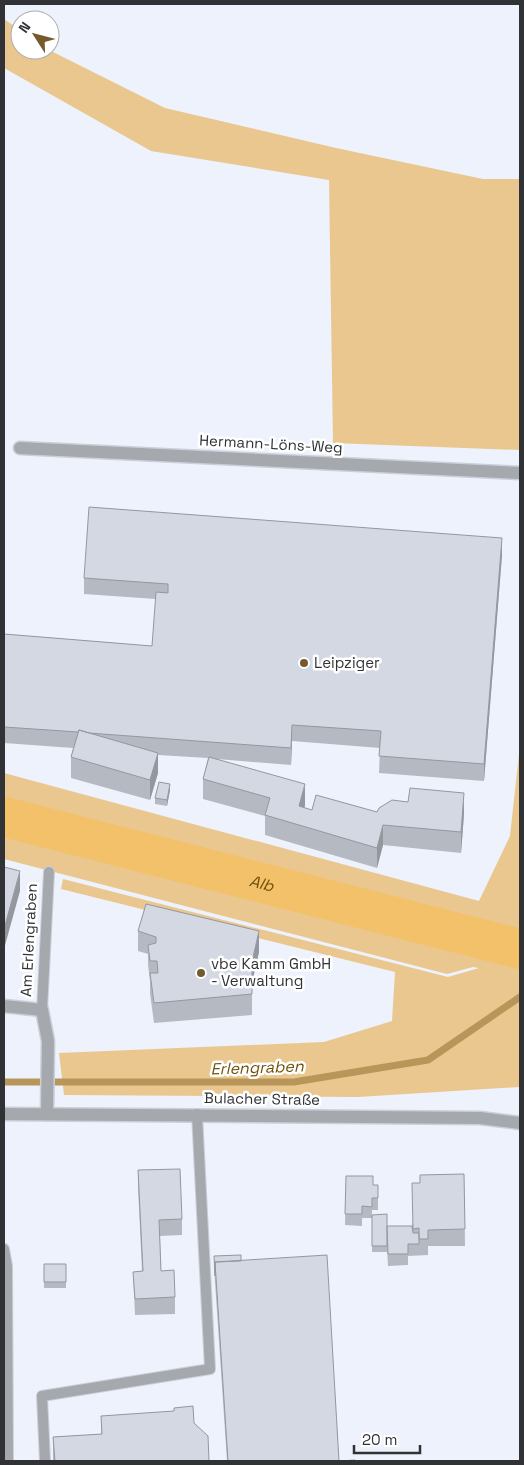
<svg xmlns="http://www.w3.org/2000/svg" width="524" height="1465" font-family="'Space Grotesk',sans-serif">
  <rect width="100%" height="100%" fill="#edf2fc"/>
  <path fill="#e9c78f" d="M4,19l16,11v20h29l116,58 171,40 147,31h37v271l-187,-7 -4,-263 -178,-29 -147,-83z
    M520,745v342l-162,10 -294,-2 -5,-42 265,-11 68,-21 3,-49 -334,-83 2,-10 385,98 31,-9 -6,-1 -26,7 -443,-115v-86l475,128 31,-65z"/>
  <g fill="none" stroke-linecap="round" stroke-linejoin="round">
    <path stroke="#b8965a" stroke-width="7" d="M4,1082h290l134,-22 92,-63"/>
    <path stroke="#f3c169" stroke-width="40" id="s1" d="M4,817l516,132"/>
    <g stroke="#cbcfd8" stroke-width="12">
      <path id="service" d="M42,1010l7,-138
        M4,1249l3,17 1,195
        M45,1461l-3,-65 168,-27 -13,-255"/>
    </g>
    <g stroke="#cbcfd8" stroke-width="15">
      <path id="minor" d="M20,448l500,25
        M4,1006l38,4 6,31 -1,73"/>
    </g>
    <g stroke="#cbcfd8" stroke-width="15">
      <path id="tertiary" d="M4,1114l476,4 40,5"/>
    </g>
    <use href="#service" stroke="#a5a8ac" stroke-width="10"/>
    <use href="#minor" stroke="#a5a8ac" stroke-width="12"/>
    <use href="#tertiary" stroke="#a5a8ac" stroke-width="12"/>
  </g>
  <path fill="#b5bac2" d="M502,555l-18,226 -105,-8 1,-25 -88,-7 -1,24 -74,-6 88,46 -1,3 8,2 65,2 87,2 -3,39 -78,-8 -6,23 -112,-33v-19l-62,-17v-20l5,-21 -50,-3v18l-8,27 -79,-22v-21l2,-9 -69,-5v-109l148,12 4,-47 -72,-5v-16z
    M170,790l-3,16 -12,-2v-6z
    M138,931l121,21 -7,29v34l-98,8 -4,-30v-12l-2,-16v-11l-10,-3z
    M138,1170l44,49v16l-22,1 1,35 14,26v17l-40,1 -2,-43 9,-1 -4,-84z
    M464,1174l1,72h-37v9l-20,1v9l-20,1 -1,-18v4h-15v-34h-10v8l-17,-1 1,-49 27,9h5v25h-6v5l15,17 25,-6 8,-43z
    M214,1256l27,5 98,200h16h-128l-12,-179z
    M44,1264h22v24h-22z
    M101,1416l93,7 15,38h-156v-24l48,-3z"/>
  <path fill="#94979e" d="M502,538v17l-18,226v-17z
    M292,725v16l-1,24v-17z
    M158,753v20l-8,27v-20z
    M170,784v6l-3,16v-6z
    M305,784v21l-6,21v-20z
    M464,793v21l-3,39v-21z
    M383,825v20l-6,23v-20z
    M20,871v20l-16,58v-20z
    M259,931v21l-7,31v-21z"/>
  <path fill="#d3d8e2" stroke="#94979e" d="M89,507l413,31 -18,226 -105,-8 2,-25 -89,-6 -1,23 -202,-15 -10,-3 -1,2 -74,-5v-93l148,12 4,-54 12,1v-9l-84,-6z
    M79,730l79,23 -8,27 -79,-23z
    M209,757l96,27 -6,22 13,4 4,-15 61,17 2,-4 13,-8 16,2 2,-14 54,5 -3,39 -78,-7 -6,23 -112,-33 5,-17 -67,-19z
    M159,782l11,2 -3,16 -12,-2z
    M4,867l16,4 -16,58z
    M146,904l113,27 -7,31v32l-98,9 -4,-30h8l-1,-12h-7l-2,-16 8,-2v-6l-18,-6z
    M180,1169l2,50 -23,1 2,51 13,-1 1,27 -40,2 -2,-27 10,-1 -5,-101z
    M464,1174l1,55 -37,1v9h-9v-11l-6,1 -1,-46h8v-8z
    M346,1176h27v9h5v13h-6v9l-10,-1v8h-17z
    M387,1214v32h-15v-31z
    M387,1226h25l1,7h6v11h-11v10h-20z
    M241,1255v6l-26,1v14l-1,-20z
    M327,1255l12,206 16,-1v1h-127l-13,-199z
    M44,1264h22v18h-22z
    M193,1406l1,17 14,13 1,25h-154l-2,-24 49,-3 -1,-18 73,-5v-3z"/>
  <g fill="#755b2c" stroke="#fff" stroke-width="2">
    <circle cx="304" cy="663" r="5"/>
    <circle cx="201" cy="973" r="5"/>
  </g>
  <g text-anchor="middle" stroke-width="5" stroke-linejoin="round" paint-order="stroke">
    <g font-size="15" fill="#303236" stroke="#fff">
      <text transform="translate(271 444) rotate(3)" y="5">Hermann-Löns-Weg</text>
      <text transform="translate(29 940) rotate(-87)" y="5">Am Erlengraben</text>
      <text transform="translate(262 1099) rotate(1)" y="5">Bulacher Straße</text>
    </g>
    <g font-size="15" fill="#303236" stroke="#fff" text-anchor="start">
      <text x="314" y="668">Leipziger</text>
      <text x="211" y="969">vbe Kamm GmbH<tspan x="211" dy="17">- Verwaltung</tspan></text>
    </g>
    <g font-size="16" font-style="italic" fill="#71510a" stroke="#fff">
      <text dy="6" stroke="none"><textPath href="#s1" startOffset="266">Alb</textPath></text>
      <text transform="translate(257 1067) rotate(-2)" y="6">Erlengraben</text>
    </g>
  </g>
  <rect width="524" height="1465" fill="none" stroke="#303236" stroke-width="10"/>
  <g transform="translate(35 35) rotate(306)"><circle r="24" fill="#ffffff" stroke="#acadaf"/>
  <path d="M0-4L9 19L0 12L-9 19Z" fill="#755b2c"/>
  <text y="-8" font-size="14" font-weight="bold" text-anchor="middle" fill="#303236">N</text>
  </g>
  <path d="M354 1445v8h66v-8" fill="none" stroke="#303236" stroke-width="2.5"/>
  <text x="362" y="1445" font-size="15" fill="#303236" stroke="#ffffff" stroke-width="4" paint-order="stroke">20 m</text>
</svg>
